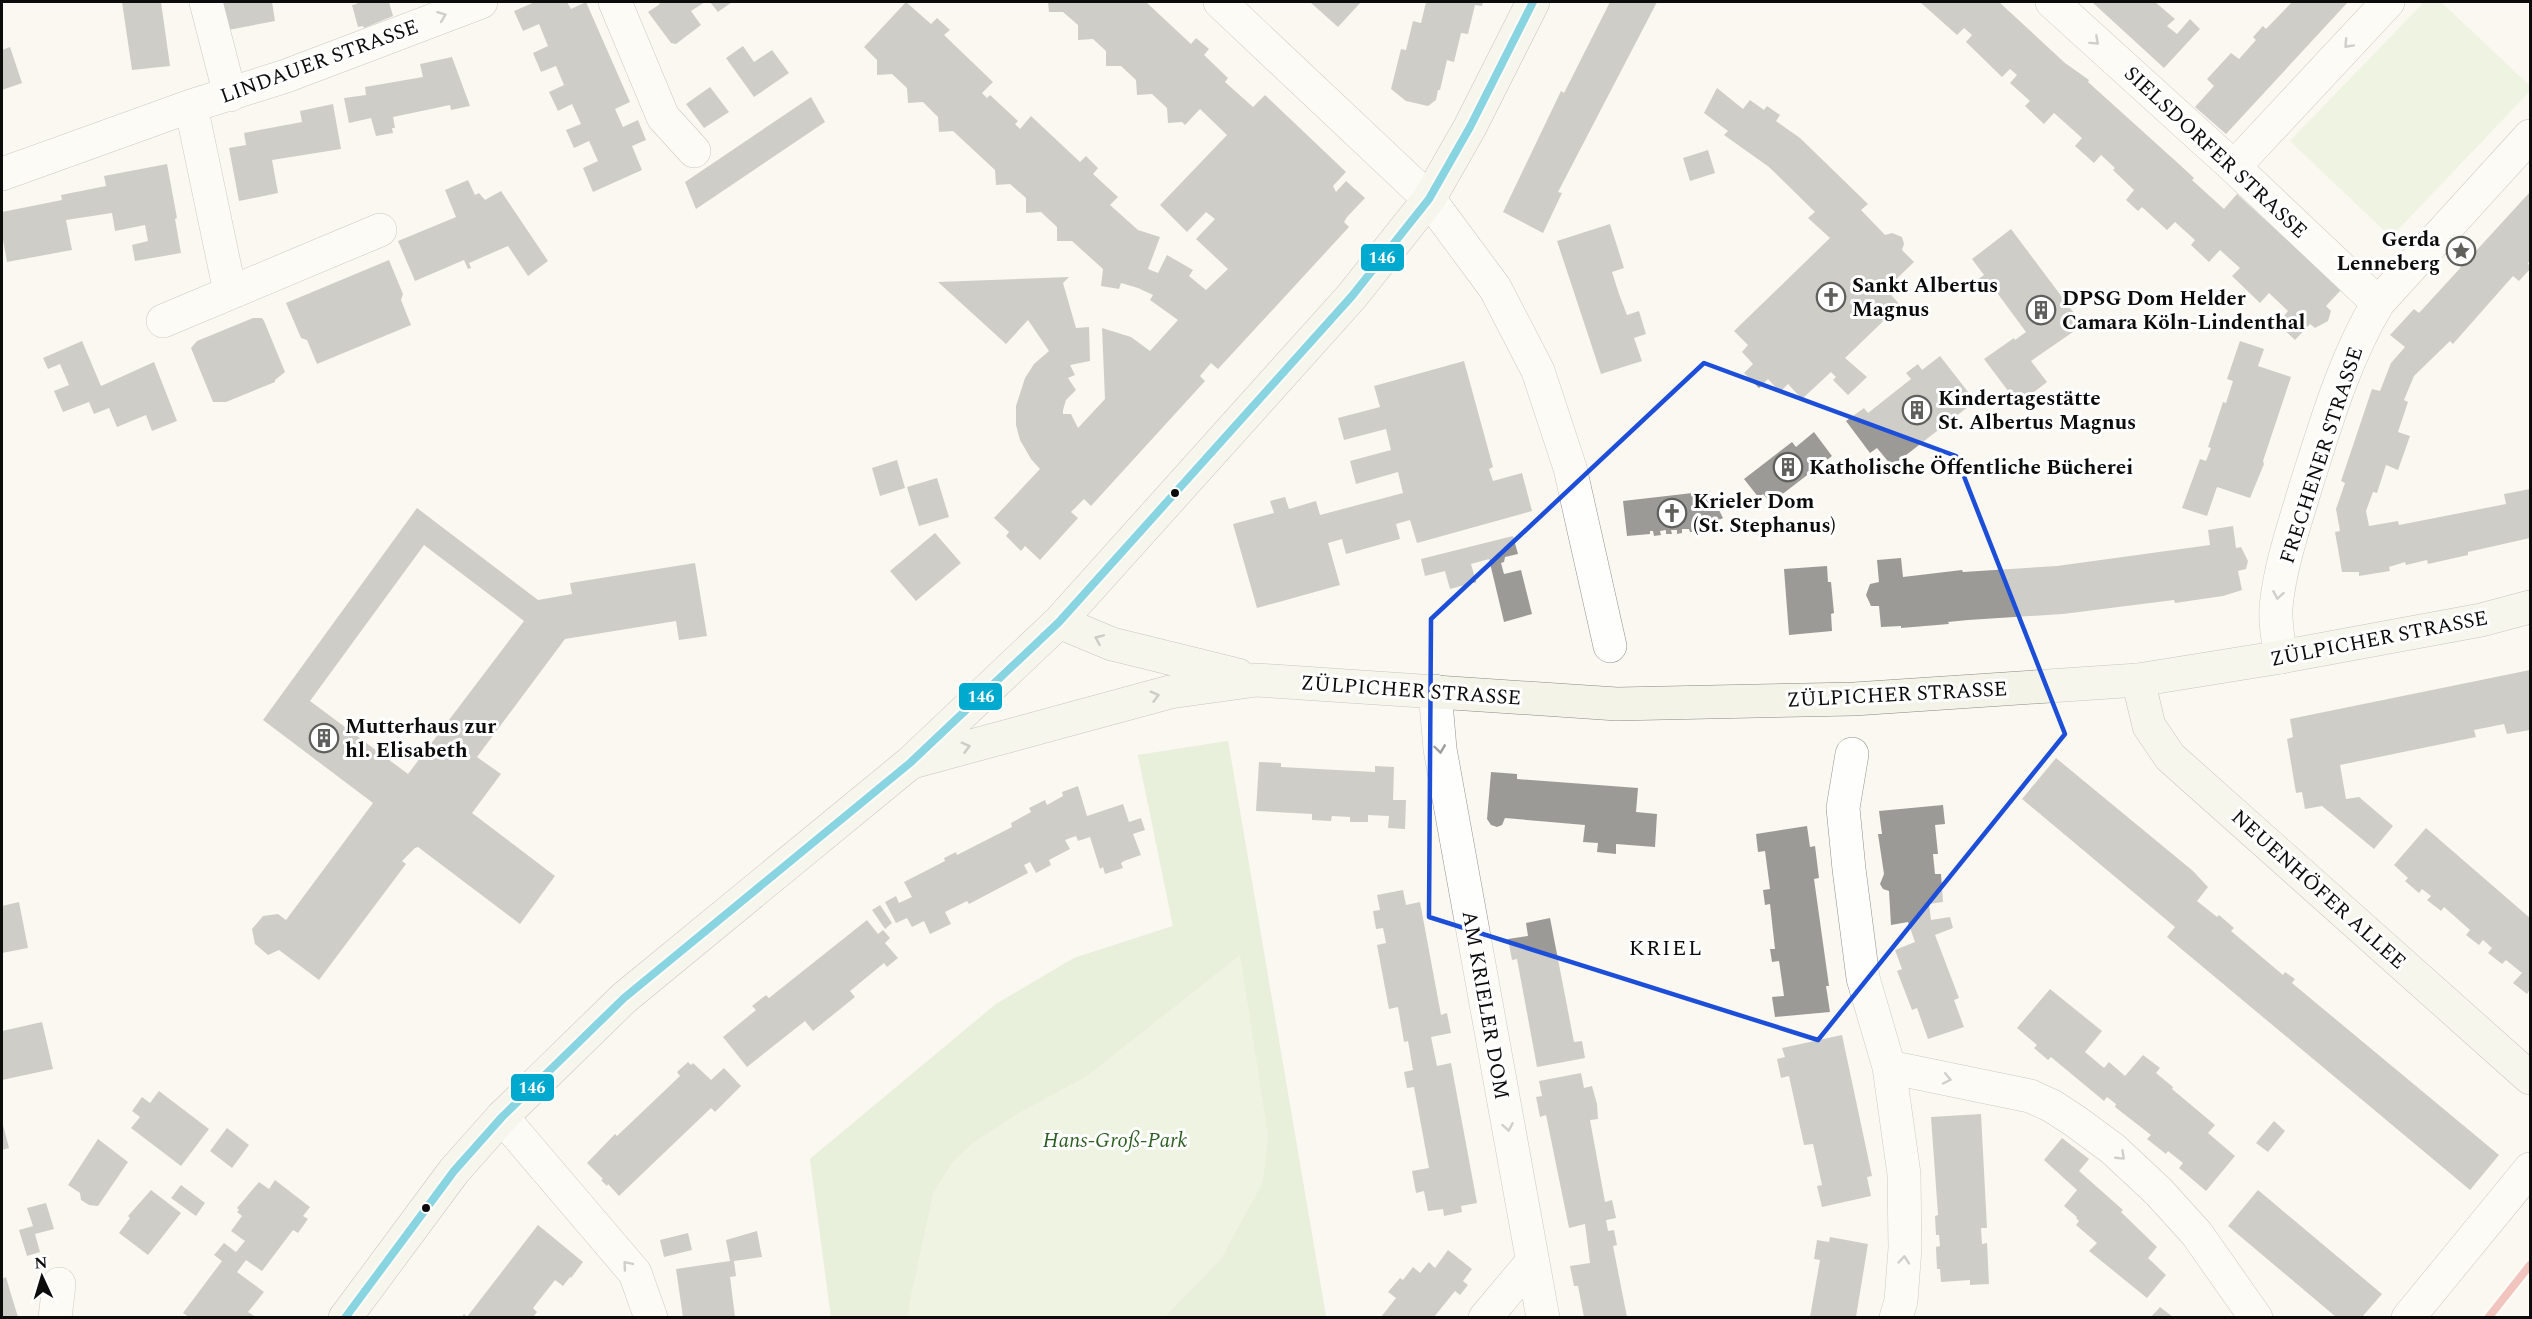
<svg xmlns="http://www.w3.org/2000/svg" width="2532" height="1319" font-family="Spectral,serif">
  <rect width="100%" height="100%" fill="#faf8f0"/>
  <path fill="#e2eed1" d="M2424,2h17l89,84v5l-139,146 -101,-96z
    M1228,741l98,576h-495l-21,-158 186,-155 78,-46 99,-32 -35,-171z"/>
  <path fill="#d3e5c0" d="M1228,741l98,576h-161l56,-58 42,-77 5,-47 -28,-180 -153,121 -70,38 -43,28 -23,22 -18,30 -23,106 -2,17h-77l-21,-158 186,-155 78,-46 99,-32 -35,-171z"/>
  <path fill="#9c9a96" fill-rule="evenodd" d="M122,2h39l9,64 -38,4z
    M223,2h49l3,19 -47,9z
    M356,2h33l4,14 -29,12 -1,-2 -5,1 -6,-22 5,-1z
    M535,2h32l4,7 15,-7 44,100 -15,7 8,18 15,-7 8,20 -14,6 10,24 -49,22 -10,-24 15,-7 -9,-20 -15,7 -8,-18 15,-6 -9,-20 -14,7 -9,-19 15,-7 -8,-19 -15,6 -8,-19 15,-7 -9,-22 -16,7 -9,-20z
    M658,2h47l-14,9 10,14 -25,19 -5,-1 -23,-31 12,-8z
    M710,2h22l-14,10z
    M906,2l25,22 6,-6 13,12 -6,5 49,47 -11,11 5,5 3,-3 28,26 -3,3 5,5 11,-13 49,46 6,-6 12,12 -5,6 25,23 -8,8 28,25 22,7 -12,32 10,4 9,-18 26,15 -4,6 17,14 22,-21 -32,-30 19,-20 -9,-7 -19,20 -27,-27 67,-70 -27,-26 -15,16 -3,-3 -14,1 -1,-15 -15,-14 -15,1 -1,-15 -15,-14h-15v-15l-13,-12 -15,1v-15l-15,-13h-14l-1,-10h98l45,42 5,-6 13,11 -5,6 24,23 -3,4 28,25 12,-12 81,77 -13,14 3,6 10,-11 19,17 -18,19 -3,5 5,5 -131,142 -7,-6 -11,13 5,5 -114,125 -7,-7 -13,13 7,6 -38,42 -15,-14 -4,5 -15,-15 3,-4 -15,-14 46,-49 -9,-10 -11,-19 -4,-15v-19l9,-28 9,-14 15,-13 -21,-31 -22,24 -68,-62 131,-5 -6,6 13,45 13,-1 1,34 -20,4 5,10 -7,3 8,12 -10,10 -3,10v4h8l7,14 27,-29 -3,-71 29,9 19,14 28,-31 -28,-20 3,-5 -15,-7 -17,-5 -2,6 -18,-3 2,-17 -31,-28h-15v-14l-16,-15 -15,1v-15l-16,-14 -14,1 -1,-15 -42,-39 -14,1 -1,-15 -15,-15 -15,1 -1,-15 -15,-14 -15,1v-15l-13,-13z
    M1310,2h51l-23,25z
    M1426,2h57l-1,4 -7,-1 -7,29 -7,-1 -7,29 -7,-2 -7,30h-2l-2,10 -8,6 -22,-5 -15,-12 10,-40 5,1 7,-29 8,2z
    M1610,2h47l-99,190 4,1 -19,40 -40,-21 58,-121 3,2z
    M1920,2h79l66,61 24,17 -1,2 92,83 14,13 -2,2 32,29 13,-15 104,96 -15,16 5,5 -3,10 -13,7 -5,-4 -15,16 -17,-16 10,-13 -19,-18 -9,10 -28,-27 8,-8 -20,-18 -11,12 -18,-17 4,-5 -20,-18 -8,8 -25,-23 -4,4 -12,-11 8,-10 -21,-20 2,-2 -14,-13 -7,8 -19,-17 7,-8 -28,-25 -10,11 -19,-18 5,-5 -20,-18 7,-8 -7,-6 -8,8 -36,-35 6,-7 -8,-7 -7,7z
    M2092,2h63l20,17 -8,7 10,8 13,-15 10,10 -36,39z
    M2292,2h56l-122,132 -31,-27 19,-21 -7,-7 24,-26 8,6 17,-19 -3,-3 10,-11 3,3z
    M743,46l11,16 18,-12 17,23 -35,24 -28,-39z
    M10,47l12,36 -20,7v-40z
    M452,57l18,49 -19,4 -1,-5 -57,12 2,11h-3l1,5 -17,3 -5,-18 -22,5 -5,-25 22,-3 -1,-8 58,-10 -3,-13z
    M710,87l19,25 -25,16 -18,-24z
    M1717,88l26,21 7,-9 14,10 3,-4 13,9 -4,6 24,17 68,66 -7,6 24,25 7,-2 10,4 2,7 -2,6 12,12 -28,27 14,16 -55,53 22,19 -19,18 -15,-15 3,-3 -5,-5 -29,27 -14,-15 -8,8 -12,-13 -9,9 -15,-15 9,-9 -11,-12 6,-7 -14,-14 96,-93 -22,-20 7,-6 -46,-45 -45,-32 4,-4 -24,-18z
    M811,97l14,25 -129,87 -11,-27z
    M333,104l8,45 -69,11 6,33 -39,8 -10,-53 17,-3 -2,-12 58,-11 -2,-11z
    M1708,150l7,23 -25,8 -7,-23z
    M167,164l10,54 -2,1 6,34 -46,8 -3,-16 16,-4 -3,-16 -30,6 -3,-18 -46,7 6,30 -65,12 -5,-28v-22l60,-12 -1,-5 45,-9 -2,-10z
    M468,180l7,15 4,-2 6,7 16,-9 47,70 -20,15 -20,-30 -39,17 2,5 -3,1 -4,-9 -49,21 -17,-40 58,-24 -11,-27z
    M2530,192v68l-2,3 2,6 -11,12 -6,-5 -60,68 -3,-3 -36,35 -10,24 4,2 -10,30 12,4 -12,34 -12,-5 -9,28 -4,-1 -7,19 3,15 29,-5 1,4 107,-21 -2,-10 26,-5v49l-62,14v3l-40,9 -1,-4 -21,5 -1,-3 -16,5 1,4 -31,5v-4h-17l-7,-40 5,-1 -4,-22 9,-26 -4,-2 31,-92 8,2 11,-28 14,-16 -15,-12 24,-26 5,4z
    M1610,224l14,44 -12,4 7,22 8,21 12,-4 7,23 -12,4 8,23 -41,13 -44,-133z
    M2011,229l72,96 -52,36 16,21 -29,22 -34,-45 30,-21 1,2 11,-8 -31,-42 -7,5 -11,-15 7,-5 -12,-16z
    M389,260l14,34 -2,6 10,25 -94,39 -10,-24 -6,-2 -15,-35z
    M253,318h9l2,3 21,51 -10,8v2l-49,20h-13l-22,-54 6,-7z
    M82,341l19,45 53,-24 23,59 -25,10 -6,-16 -29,12 -8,-19 -15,6 -5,-12 -26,10 -9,-21 15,-6 -9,-21 -12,5 -5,-11z
    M2240,341l24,8 -6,17 33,11 -28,84 1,3 -14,34 -33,-11 -10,29 -25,-8 18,-49 6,2 5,-13 -3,-1 15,-45 3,1 7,-22 -6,-2z
    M1940,356l39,50 -2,2 -4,-5 -81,63 -15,-18 -7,5 -24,-32 18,-13 4,5 43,-34 -5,-6 12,-9 4,6z
    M1464,361l29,106 -4,2 4,12 29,-8 10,38 -115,32 -7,-23 -14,4 4,15 -54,15 -4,-15 -14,4 12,42 -83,23 -24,-84 41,-11 -4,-12 15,-4 4,12 27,-8 4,14 83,-22 -5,-21 -42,12 -6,-23 41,-11 -5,-21 -42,11 -6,-22 42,-11 -6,-21z
    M1814,432l18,24 -61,47 -8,-9 -4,4 -15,-19 48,-37 4,5z
    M897,460l8,28 -25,8 -8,-28z
    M937,478l12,39 -30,9 -12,-39z
    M1710,491l2,12 5,5 4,-2 2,3 -4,1 4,8 -12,6v6l-17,-2v4h-4l-1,-3h-7v4l-5,1v-4h-6l1,4h-6v-4l-6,1 1,4 -7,1 -1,-5h-3v3l-23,2 -4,-35z
    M417,508l121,92 34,-6 -2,-11 125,-20 12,73 -28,4 -3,-19 -111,18 -88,118 24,17 -29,39 83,63 -35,48 -102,-77 -3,1 -13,13 4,3 -87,116 -40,-30 -11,5 -13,-11 -3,-15 11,-13 15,-2 8,6 87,-117 -110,-83zM424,545l100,76 -116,153 -98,-73z
    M2233,526l3,22 5,-1 7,14 -2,8 -8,2 4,19 -19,6 -48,7 -1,-3 -111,14 -95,6 -20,2 1,2 -48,4v-2l-20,1 -2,-21h-8l-5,-11 4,-11 9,-2 -2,-22 24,-2 2,19 59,-7 1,2 94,-6 153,-21 -2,-15z
    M935,533l26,30 -45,38 -26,-30z
    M1513,536l5,18 -13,3 -1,5 -3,1 3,11 17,-4 11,44 -28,8 -15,-63 -18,5 5,18 -26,7 -5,-18 -20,5 -4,-17z
    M1827,566l1,16h3l3,31 -3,1 1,17 -43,4 -5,-66z
    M2530,670v60l-23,4 -3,-10 -30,6 2,7 -136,28 6,34 13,-2 34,29 -19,23 -52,-43 -17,3 -3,-17 -6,1 -9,-54 6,-2 -3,-18z
    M2056,758l137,113 15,16 -11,14 20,16 2,-2 15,13 -3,3 52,44 2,-3 10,7 -3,4 207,172 -29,35 -303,-253 8,-10 -153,-128z
    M1259,762l22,1v4l94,5v-6l19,1 -1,33h13l-1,29 -17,-1 1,-12 -21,-1v7h-18v-5l-18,-1 -1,5 -19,-1v-6l-56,-3z
    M1491,772l26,2v5l121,9 -2,24 21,2 -2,33 -39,-3v10l-19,-2 1,-9 -15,-1 2,-17 -80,-7 -3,7 -5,2 -6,-2 -4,-6z
    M1078,786l9,30 36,-12 6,18 12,-4 4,12 -12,4 8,21 -17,6 -3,2 2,5 -18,6 -2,-7 -3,2 -10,-32 -12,4 -2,-5 -11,4 5,9 -21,11 2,5 -15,8 -6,-11 -6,3 4,8 -59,31 -2,-3 -22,11 6,12 -21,10 -6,-13 -12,6 -5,-9 -11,5 -11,-21 11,-6 3,7 13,-6 -8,-15 41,-21 -1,-3 12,-6 1,3 55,-28 -1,-4 20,-11 -2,-4 16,-8 2,5 16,-9 -1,-4z
    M1943,805l2,19 -10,1 3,29h-5l2,20h6l2,28 -14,2 2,16 19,-3 3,11 -18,7 24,63 -5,2 10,27 -36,12 -11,-31 -5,2 -15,-39 5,-2 -7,-19 20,-8 -7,-20 -17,3 -2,-34 -6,-2 -3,-5 4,-10 -6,-40h4l-3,-23z
    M1807,826l3,21 5,-1 4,32 -5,1 15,107h-3l4,26 -55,5 -3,-20 12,-1 -5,-35 -7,1 -2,-13h5l-5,-45 -5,1 -2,-15 7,-1 -5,-38 -7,1 -2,-18z
    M2426,828l104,90v71l-3,5 -14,-11 9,-10 -16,-13 -4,4 -14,-11 4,-5 -9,-8 -4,5 -13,-10 4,-5 -26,-23 -3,4 -14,-11 4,-4 -9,-7 -3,4 -14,-12 3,-3 -14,-13z
    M1403,890l3,15 14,-3 21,113 6,-2 4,20 -20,4 6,29 14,-3 26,140 -16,3 1,6 -18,4 -1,-7 -15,2 -4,-20 -8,2 -4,-22 17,-3 -15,-81 -7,1 -3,-16 9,-2 -5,-29 -4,1 -6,-35 -9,2 -12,-64 9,-2 -3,-15 -7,1 -3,-18 7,-1 -3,-15z
    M19,902l9,46 -26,5v-47z
    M880,905l12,18 -7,6 -13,-19z
    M1550,918l24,124 8,-1 3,17 -48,9 -20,-108 -5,1 -4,-21 20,-3 -2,-13z
    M867,920l11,14 5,-4 7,8 -5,5 13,15 -11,9 -3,-4 -34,28 5,6 -42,34 -8,-10 -58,46 -24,-30 33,-27 -4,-4 14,-11 3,3z
    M2050,989l52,42 -17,21 19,16 5,-6 16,14 18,-21 17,13 -4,5 17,14 -1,2 43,36 -7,8 27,23 -29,35 -27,-23 4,-5 -15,-12 -2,3 -19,-15 4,-4 -36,-28 1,-3 -9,-7 -3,4 -53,-44 -3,3 -14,-12 3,-3 -20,-17z
    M42,1022l11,47 -51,11v-49z
    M1842,1035l30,141 -5,1 4,19 -49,11 -5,-21 5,-1 -9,-41 -9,1 -15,-69 -8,2 -4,-19 8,-2 -3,-9z
    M688,1062l3,3 2,-2 18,17 13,-12 17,18 -26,26 -4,-4 -92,88 -11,-12 -1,2 -6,-6 2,-1 -16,-16 28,-29 2,2 63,-60 -3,-4z
    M1581,1073l3,15 8,-2 5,18 1,15 -8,1 15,82 7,-2 4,18 -10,2 2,11 6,-1 3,15 -4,1 14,71h-43l-6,-31h-4l-4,-20 20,-3 -5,-39 -16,4 -23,-113 -6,2 -4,-20 6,-1 -3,-15z
    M159,1091l50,38 -28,37 -50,-38 9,-11 -8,-6 10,-14 8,6z
    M1981,1114l6,114h-6l1,16 5,-1 2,41 -19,1v-5l-29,2 -1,-13h-3l-1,-22 4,-1 -1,-11h-3l-1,-19 3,-1 -7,-98z
    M2,1121l7,27 -7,2z
    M2274,1121l11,10 -17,21 -12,-9z
    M227,1128l22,17 -17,23 -22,-17z
    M2062,1138l27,21 -10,12 44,39 -2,2 36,35 -9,11 18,17 -19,23 -58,-47 8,-8 -21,-18 3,-4 -3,-3 1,-1 -13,-11 13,-16 -33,-30z
    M98,1139l30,23 -30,44 -9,-1 -8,-5 -1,-7 -12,-8z
    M275,1180l35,27 -7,9 5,3 -10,14 -5,-3 -31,41 -16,-11 -9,12 27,20 -16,20 8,5h-67l-6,-4 39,-52 -8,-6 10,-12 12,9 9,-11 -14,-10 11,-15 -5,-4 2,-2 -2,-2 22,-26 10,7z
    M181,1185l24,18 -9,13 -25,-18z
    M151,1190l30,23 -33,42 -29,-22 11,-15 -2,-2z
    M2258,1190l124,104 -20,23h-26l-108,-91z
    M46,1203l8,26 -19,5 5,18 -13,4 -8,-26 14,-4 -6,-18z
    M538,1225l45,37 -12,16 -1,-1 -7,9 -8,-6 -22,28 4,4 -4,5h-71l2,-3 3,3z
    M757,1231l5,26 -28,4 2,15 -6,1 5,40h-52l-7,-48 54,-8 -4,-21z
    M688,1233l4,17 -28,7 -4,-17z
    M1830,1237l38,7 -12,73h-46l10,-57 -6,-1 3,-19 12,2z
    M1448,1250l24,19 -9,12 5,4 -8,10 -5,-4 -21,26h-53l15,-19 -8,-6 12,-14 3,2 10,-13 7,6 9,-11 6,6z
    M6,1277l4,14 8,26h-16v-38z
    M2160,1307l13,10h-22z"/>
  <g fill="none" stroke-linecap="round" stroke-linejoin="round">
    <g stroke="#93928f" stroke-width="34">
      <path id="street" d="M206,2l24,93
        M615,2l48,115 31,34
        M1220,2l209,197 66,89 43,83 32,97 40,178
        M2052,2l182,165 144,136
        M191,106l39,186
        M2234,167l154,-165
        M2,174l189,-68 95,-30 195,-74
        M163,321l217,-91
        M2281,657c-3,-17 -6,-33 -5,-50 4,-41 18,-81 30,-121 20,-63 38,-126 72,-183l152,-167
        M1435,691l5,58 103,569
        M1852,754l-9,54 6,61 14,109 26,89 15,107 1,74 -4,53 -5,17
        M1889,1067l141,29 22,10 23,15 38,28 46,43 38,42 59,84
        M502,1117l133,156 16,45
        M55,1318l4,-34
        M1485,1318l47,-56
        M2408,1318l122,-149"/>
    </g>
    <g stroke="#8a8985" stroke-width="34">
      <path id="secondary" d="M1059,622l53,22 126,31
        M2138,680l11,46 21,31 360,321
        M916,761l254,-69 87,-12 360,24 237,-5 284,-19 143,-23 200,-37 49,-13
        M345,1318l109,-147 48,-54 122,-119 286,-235 149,-141 293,-326 77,-97 41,-72 63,-125"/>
    </g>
    <use href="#street" stroke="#fefefd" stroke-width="33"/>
    <use href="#secondary" stroke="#f4f3e8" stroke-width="33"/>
    <g stroke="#fff" stroke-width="12">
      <path id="bus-1" d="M345,1318l109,-147 48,-54 122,-119 286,-235 149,-141 293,-326 77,-97 41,-72 63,-125"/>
    </g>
    <use href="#bus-1" stroke="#00a9ce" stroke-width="8"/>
    <g stroke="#fff" stroke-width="12">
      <path id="tram-1" d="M2488,1318l42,-53"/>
    </g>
    <use href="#tram-1" stroke="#e6877e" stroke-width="8"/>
  </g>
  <defs><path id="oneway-chevron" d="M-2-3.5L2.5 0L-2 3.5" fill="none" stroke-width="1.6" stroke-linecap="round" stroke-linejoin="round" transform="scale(1.5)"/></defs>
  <g stroke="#9d9d9d">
    <use href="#oneway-chevron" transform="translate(442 16) rotate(-21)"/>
    <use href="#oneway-chevron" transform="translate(2095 41) rotate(42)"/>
    <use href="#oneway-chevron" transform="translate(2348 44) rotate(133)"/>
    <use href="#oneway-chevron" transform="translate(2278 595) rotate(100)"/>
    <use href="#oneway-chevron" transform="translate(1440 749) rotate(82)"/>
    <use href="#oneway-chevron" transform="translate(1947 1079) rotate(12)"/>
    <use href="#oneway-chevron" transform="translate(1508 1127) rotate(80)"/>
    <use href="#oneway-chevron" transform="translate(2121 1156) rotate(44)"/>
    <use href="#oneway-chevron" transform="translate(1904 1260) rotate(-85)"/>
    <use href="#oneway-chevron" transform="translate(627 1265) rotate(-130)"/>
  </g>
  <g stroke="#979790">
    <use href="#oneway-chevron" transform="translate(1099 639) rotate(-157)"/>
    <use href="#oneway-chevron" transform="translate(1155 696) rotate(-15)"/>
    <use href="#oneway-chevron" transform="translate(966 747) rotate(-15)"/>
  </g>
  <path d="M0 0H2532V1319H0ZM1704,363l252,93 109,278 -247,306 -389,-123 2,-298z" fill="#faf8f0" fill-opacity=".55" fill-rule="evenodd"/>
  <path fill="none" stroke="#1d4ed8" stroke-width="4.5" stroke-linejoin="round" d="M1704,363l252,93 109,278 -247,306 -389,-123 2,-298z"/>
  <defs>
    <g id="sight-ring" transform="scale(1.5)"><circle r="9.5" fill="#fff" stroke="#5f5f5c" stroke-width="1.5"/><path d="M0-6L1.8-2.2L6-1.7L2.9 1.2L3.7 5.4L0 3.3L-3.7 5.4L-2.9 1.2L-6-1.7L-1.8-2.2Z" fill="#5f5f5c"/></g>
    <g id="church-ring" transform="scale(1.5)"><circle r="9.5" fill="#fff" stroke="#5f5f5c" stroke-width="1.5"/><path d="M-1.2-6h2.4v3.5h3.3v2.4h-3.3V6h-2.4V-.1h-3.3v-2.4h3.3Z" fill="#5f5f5c"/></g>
    <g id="building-ring" transform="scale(1.5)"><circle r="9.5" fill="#fff" stroke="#5f5f5c" stroke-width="1.5"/><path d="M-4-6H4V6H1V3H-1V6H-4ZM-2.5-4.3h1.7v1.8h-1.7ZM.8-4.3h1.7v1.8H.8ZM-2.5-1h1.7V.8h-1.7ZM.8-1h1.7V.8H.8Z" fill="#5f5f5c"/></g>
  </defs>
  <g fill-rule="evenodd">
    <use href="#sight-ring" x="2461" y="251"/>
    <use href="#church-ring" x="1831" y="297"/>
    <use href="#building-ring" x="2041" y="310"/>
    <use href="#building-ring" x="1917" y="410"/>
    <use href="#building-ring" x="1788" y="467"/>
    <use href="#church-ring" x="1672" y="513"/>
    <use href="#building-ring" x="324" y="738"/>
  </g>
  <g fill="#0c0c0c" stroke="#fff" stroke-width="2">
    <circle cx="1175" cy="493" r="5"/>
    <circle cx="426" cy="1208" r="5"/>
  </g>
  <g text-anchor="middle" stroke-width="6" stroke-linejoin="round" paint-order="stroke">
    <g font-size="21" fill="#0c0c0c" stroke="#fff">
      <text transform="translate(319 61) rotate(-20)" y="7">LINDAUER STRASSE</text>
      <text transform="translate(2216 152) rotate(43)" y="7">SIELSDORFER STRASSE</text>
      <text transform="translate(2321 455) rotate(-72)" y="7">FRECHENER STRASSE</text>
      <text transform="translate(2379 638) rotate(-11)" y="7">ZÜLPICHER STRASSE</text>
      <text transform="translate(1411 690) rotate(4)" y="7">ZÜLPICHER STRASSE</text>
      <text transform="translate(1897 694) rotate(-3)" y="7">ZÜLPICHER STRASSE</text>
      <text transform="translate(2319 889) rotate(42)" y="7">NEUENHÖFER ALLEE</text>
      <text transform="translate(1486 1005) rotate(80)" y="7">AM KRIELER DOM</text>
    </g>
    <g font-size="21" font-weight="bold" fill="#0c0c0c" stroke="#fff" text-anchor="start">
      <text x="2440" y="246" text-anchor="end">Gerda<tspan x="2440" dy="24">Lenneberg</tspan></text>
      <text x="1852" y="292">Sankt Albertus<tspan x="1852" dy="24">Magnus</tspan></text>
      <text x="2062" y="305">DPSG Dom Helder<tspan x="2062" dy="24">Camara Köln-Lindenthal</tspan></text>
      <text x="1938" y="405">Kindertagestätte<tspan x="1938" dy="24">St. Albertus Magnus</tspan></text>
      <text x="1809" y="474">Katholische Öffentliche Bücherei</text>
      <text x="1693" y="508">Krieler Dom<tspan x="1693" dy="24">(St. Stephanus)</tspan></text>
      <text x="345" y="733">Mutterhaus zur<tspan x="345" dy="24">hl. Elisabeth</tspan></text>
    </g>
    <g font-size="21" font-style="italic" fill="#2d5f21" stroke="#fff">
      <text x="1115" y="1147">Hans-Groß-Park</text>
    </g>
    <g font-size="22" letter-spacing="1.5" fill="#0c0c0c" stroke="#fff">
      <text x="1666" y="955">KRIEL</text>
    </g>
  </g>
  <g stroke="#fff" stroke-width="2">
    <rect x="1360" y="243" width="45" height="29" rx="6" fill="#00a9ce"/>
    <rect x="958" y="682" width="45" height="29" rx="6" fill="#00a9ce"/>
    <rect x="510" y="1073" width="45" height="29" rx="6" fill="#00a9ce"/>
  </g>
  <g font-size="16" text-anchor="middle" font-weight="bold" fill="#fff">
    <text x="1382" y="263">146</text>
    <text x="981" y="702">146</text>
    <text x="532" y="1093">146</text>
  </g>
  <rect width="2532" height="1319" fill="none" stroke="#0c0c0c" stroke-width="6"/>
  <g transform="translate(42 1277) rotate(356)" stroke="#ffffff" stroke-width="4.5" paint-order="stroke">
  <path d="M0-4.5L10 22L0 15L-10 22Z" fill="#0c0c0c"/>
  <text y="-9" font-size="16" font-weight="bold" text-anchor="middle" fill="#0c0c0c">N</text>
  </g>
</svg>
